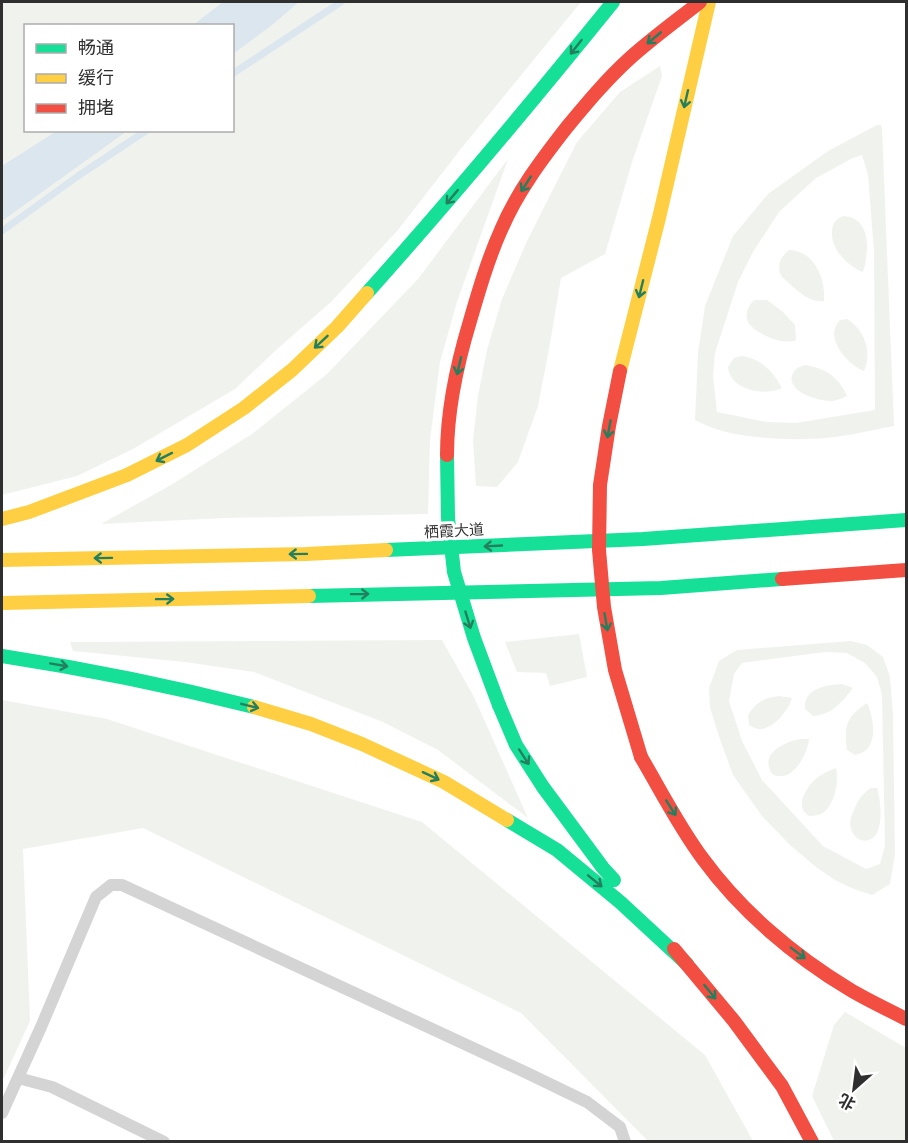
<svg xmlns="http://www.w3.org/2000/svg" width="908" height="1143" font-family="'Asap Condensed','Noto Sans SC',sans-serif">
  <rect width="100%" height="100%" fill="#fff"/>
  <path fill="#f0f3ed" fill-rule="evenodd" d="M2,2h579l-121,148 -62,80 -66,71 -57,50 -40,38 -102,60 -56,27 -75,19zM26,26h206v104h-206z
    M660,66l2,10 -29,83 -28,95 -44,24 -12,71 -11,57 -20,56 -21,25 -21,-1 -3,-46 5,-44 9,-46 15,-51 25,-58 50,-99 43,-50z
    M877,125h4l1,4 12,297c-22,4 -45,10 -68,12 -38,3 -99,1 -131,-18l3,-67 7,-47 28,-70 35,-42 60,-43zM862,155l6,20 6,76 1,159 -79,13 -29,-1 -50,-10 -4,-36 2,-23 23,-71 15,-30 26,-40 37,-34 35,-19z
    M508,159l-51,143 -17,60 -10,78 -2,74 -204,4 -123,6 70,-39 81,-51 75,-60 91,-95z
    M844,216c28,2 25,37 19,56 -16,-6 -33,-24 -31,-42 1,-8 5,-12 12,-14z
    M789,250c25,1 37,28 35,51 -17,2 -30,-14 -42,-24 -6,-11 -2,-20 7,-27z
    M754,300h13l16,12 12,13 1,15c-12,6 -41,-6 -48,-18 -4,-8 1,-17 6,-22z
    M847,319c17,10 26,33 17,52 -17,-7 -41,-34 -24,-51z
    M741,356c21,3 31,14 41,32 -18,9 -53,1 -54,-21l6,-9z
    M805,365c20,3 34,12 42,31 -5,2 -9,4 -14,5 -13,1 -49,-10 -40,-28 3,-5 6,-6 12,-8z
    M579,634l8,43 -37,9 -4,-13 -29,-1 -12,-30z
    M442,640l32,57 54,121 -90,-68 -55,-28 -129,-50 -69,-10 -112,-11 -3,-9z
    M851,641l16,4 16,12 7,20 3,38 2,139 -5,30 -18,11 -18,-6 -19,-9 -19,-13 -26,-22 -28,-29 -29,-41 -12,-33 -11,-34 -1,-20 10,-27 18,-11zM825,652l22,1 18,10 12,14 5,18 3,151 -5,18 -14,5 -43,-23 -61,-66 -20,-39 -13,-40 5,-27 8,-11z
    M842,684l11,4c-10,13 -21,27 -40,28l-8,-7c-2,-21 22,-24 37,-25z
    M779,696l13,2c-3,12 -20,33 -34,31 -1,0 -7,-3 -9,-4l-1,-10c8,-13 16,-17 31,-19z
    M2,700l105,19 315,103 283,233 48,86h-105l-127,-128 -378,-185 -120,21 7,172 -28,61z
    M867,703c6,12 11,38 -2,48 -3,2 -7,3 -10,4l-8,-5c-3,-24 -1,-33 20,-47z
    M800,739h9c-1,14 -16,44 -35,36 -3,-2 -4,-4 -5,-8 -5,-16 19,-26 31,-28z
    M836,768c3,13 -1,35 -12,44 -4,3 -10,4 -15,4 -4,-3 -7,-6 -7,-11 -1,-11 11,-26 21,-31 4,-3 9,-4 13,-6z
    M871,788h6c4,12 7,41 -4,50 -12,8 -22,-3 -23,-14 0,-5 2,-10 4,-14 3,-9 9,-17 17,-22z
    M845,1012l61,36v93h-72l-22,-45 22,-71z"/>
  <path fill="#dce6ef" d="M223,2h76l-27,23 -39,29 -1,-28 -39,-1z
    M58,130l69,1 -125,90v-55z"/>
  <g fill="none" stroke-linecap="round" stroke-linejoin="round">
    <path stroke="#dce6ef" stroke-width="7" d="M232,74l109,-72
      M2,231l76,-55 69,-46"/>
    <path stroke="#d4d4d4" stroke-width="12" d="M18,1078l34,9 112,55
      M2,1113l39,-86 55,-130 15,-12h11l405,188 60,29 33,25 5,15"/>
    <path stroke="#16e098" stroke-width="14" d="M367,293c85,-95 166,-192 246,-291
      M386,550l257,-11 263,-19
      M309,596l352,-8 121,-9
      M2,656c85,13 169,30 252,51
      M499,705l17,40 27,42 60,81 11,12
      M507,820l50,30 63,52 67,62"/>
    <path stroke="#ffcf43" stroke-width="14" d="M620,371l39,-153 50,-216
      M2,519l27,-7 98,-37 60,-30 57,-37 48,-38 45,-43 30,-34
      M2,560l304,-6 80,-4
      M2,603l307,-7
      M254,707l57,17 51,20 82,38 63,38"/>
    <path stroke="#f24e42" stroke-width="14" d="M782,579l124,-9
      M641,757c20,34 38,70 62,102 38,52 91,97 146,130 18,11 38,20 57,30
      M674,949l60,72 48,65 30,56"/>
    <path stroke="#16e098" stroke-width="14" d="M447,455l1,63 6,54 20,66 25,67"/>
    <path stroke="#f24e42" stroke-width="14" d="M620,371l-11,55 -9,59 -1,65 5,57 11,63 26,87
      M447,455c0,-45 10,-91 23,-134 9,-31 18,-62 31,-91 16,-38 41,-71 66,-103 20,-24 39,-47 62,-68 22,-20 47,-38 71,-57"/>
  </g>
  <defs><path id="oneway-shaft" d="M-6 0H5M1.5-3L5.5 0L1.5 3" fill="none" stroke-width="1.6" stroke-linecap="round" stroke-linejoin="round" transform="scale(1.5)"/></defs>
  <g stroke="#247f5e">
    <use href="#oneway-shaft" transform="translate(654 38) rotate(140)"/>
    <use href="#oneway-shaft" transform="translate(576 47) rotate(128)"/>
    <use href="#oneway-shaft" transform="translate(686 99) rotate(103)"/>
    <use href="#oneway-shaft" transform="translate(526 184) rotate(123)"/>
    <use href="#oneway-shaft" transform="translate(452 197) rotate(130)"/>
    <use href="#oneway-shaft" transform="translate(641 289) rotate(104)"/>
    <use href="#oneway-shaft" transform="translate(321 342) rotate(137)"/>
    <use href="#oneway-shaft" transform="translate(459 366) rotate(103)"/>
    <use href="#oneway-shaft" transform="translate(609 429) rotate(100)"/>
    <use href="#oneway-shaft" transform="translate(164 457) rotate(153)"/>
    <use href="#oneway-shaft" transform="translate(493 546) rotate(177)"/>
    <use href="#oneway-shaft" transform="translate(298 554) rotate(179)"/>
    <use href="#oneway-shaft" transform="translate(103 558) rotate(179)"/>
    <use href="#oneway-shaft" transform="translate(360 594) rotate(-1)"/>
    <use href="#oneway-shaft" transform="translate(165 599) rotate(-1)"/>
    <use href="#oneway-shaft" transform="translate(468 620) rotate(73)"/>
    <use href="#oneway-shaft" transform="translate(606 622) rotate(80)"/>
    <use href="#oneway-shaft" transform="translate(59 665) rotate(10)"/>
    <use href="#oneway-shaft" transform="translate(250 706) rotate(14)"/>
    <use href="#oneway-shaft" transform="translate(524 757) rotate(57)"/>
    <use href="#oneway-shaft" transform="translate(431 776) rotate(25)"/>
    <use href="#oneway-shaft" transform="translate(671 808) rotate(58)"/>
    <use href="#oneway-shaft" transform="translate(595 881) rotate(39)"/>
    <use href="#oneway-shaft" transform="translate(798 953) rotate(37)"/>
    <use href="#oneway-shaft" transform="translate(710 992) rotate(51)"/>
  </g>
  <g text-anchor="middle" stroke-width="6" stroke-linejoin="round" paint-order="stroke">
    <g font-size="15" fill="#2f2f2f" stroke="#fff">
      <text transform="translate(454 531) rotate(-3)" y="5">栖霞大道</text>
    </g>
  </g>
  <rect width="908" height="1143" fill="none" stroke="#2f2f2f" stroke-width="6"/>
  <rect x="24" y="24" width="210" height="108" fill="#ffffff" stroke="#acacac" stroke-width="1.5"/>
  <rect x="36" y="44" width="30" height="9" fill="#16e098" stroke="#acacac" stroke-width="1.5"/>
  <text x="78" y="54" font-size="18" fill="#2f2f2f">畅通</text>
  <rect x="36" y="74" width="30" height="9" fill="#ffcf43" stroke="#acacac" stroke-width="1.5"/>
  <text x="78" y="84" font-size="18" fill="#2f2f2f">缓行</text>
  <rect x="36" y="104" width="30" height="9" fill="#f24e42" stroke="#acacac" stroke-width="1.5"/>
  <text x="78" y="114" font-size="18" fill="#2f2f2f">拥堵</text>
  <g transform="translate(854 1089) rotate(208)" stroke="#ffffff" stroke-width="4.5" paint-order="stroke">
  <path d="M0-4.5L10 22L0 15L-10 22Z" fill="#2f2f2f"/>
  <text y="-9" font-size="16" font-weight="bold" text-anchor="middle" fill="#2f2f2f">北</text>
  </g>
</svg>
